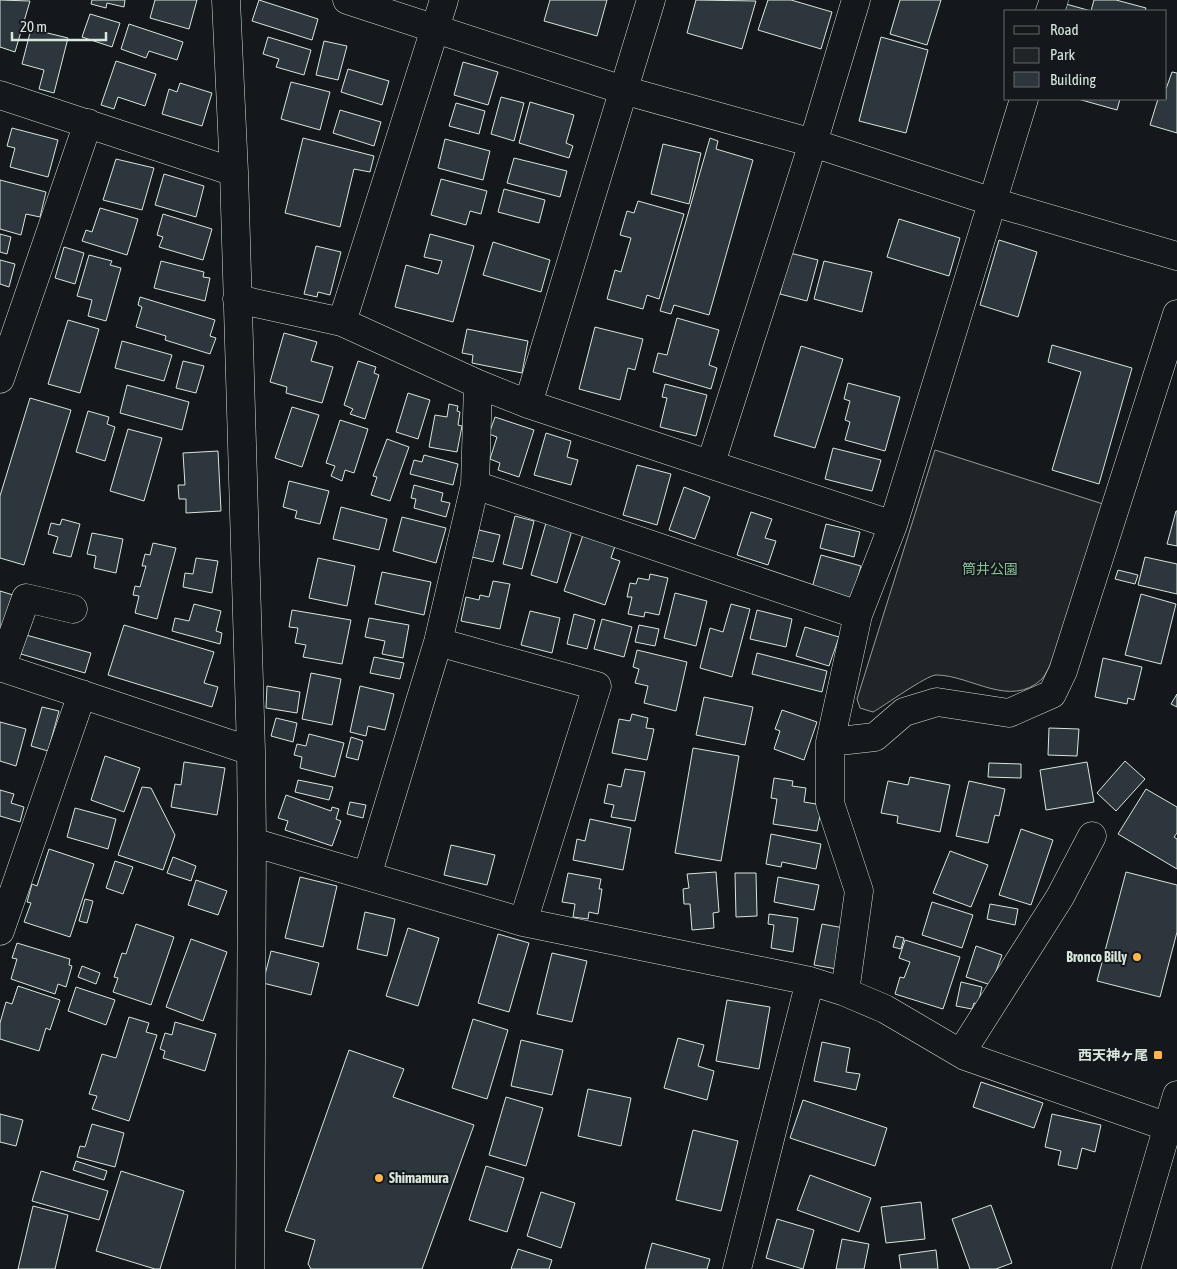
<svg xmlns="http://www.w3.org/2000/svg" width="1177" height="1269" font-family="'Asap Condensed','Noto Sans JP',sans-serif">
  <rect width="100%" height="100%" fill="#14181c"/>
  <path fill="#202428" stroke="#939e99" d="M935,450l168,54 -50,155c-3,6 -7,15 -11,20 -32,30 -71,-4 -106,-4 -9,0 -52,31 -63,37l-13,-4 -3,-9z"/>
  <path fill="#2c363c" stroke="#d8e6dc" d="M0,0l30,1 -15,51 -15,-5z
    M92,0h33l-1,7 -17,-4 -1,5 -15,-4z
    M155,0h42l-8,29 -39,-11z
    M259,0l59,19 -6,21 -60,-19z
    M550,0h57l-10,36 -53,-15z
    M696,0l60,1 -14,48 -55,-16z
    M768,0h23l41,12 -11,37 -63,-19z
    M900,0h41l-14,45 -37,-11z
    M1094,0h22l30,8 -1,3h-81l2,-7 25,7z
    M90,14l30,9 -8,24 -30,-10z
    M129,24l54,18 -6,18 -28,-9 -3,7 -25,-9z
    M31,29l37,9 -14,55 -15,-4 5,-19 -22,-6z
    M268,37l43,13 -7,25 -28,-8 3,-8 -16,-5z
    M881,37l47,13 -22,83 -47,-12z
    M324,41l23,5 -9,34 -22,-5z
    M116,61l40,13 -11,32 -27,-9 -4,12 -13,-4z
    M463,62l35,10 -10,33 -34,-10z
    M348,69l41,12 -7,24 -41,-13z
    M1172,72l5,1v60l-27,-8 8,-26h8v-10z
    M291,82l39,10 -10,38 -39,-11z
    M180,83l32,10 -10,33 -40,-12 7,-25 8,3z
    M501,97l23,6 -10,38 -23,-7z
    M1078,99h42l-3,11z
    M530,102l44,13 -8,28 7,3 -4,12 -50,-15z
    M456,103l29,8 -6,23 -30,-8z
    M340,110l41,12 -7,24 -41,-13z
    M12,128l46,12 -10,37 -38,-10 5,-19 -8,-2z
    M303,138l71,18 -4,16 -16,-3 -14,58 -55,-14z
    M710,138l8,3 -2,8 37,11 -44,155 -35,-10 -3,9 -11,-3z
    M445,139l45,12 -7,29 -45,-12z
    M663,144l38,9 -12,51 -38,-10z
    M514,158l53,13 -7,26 -53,-14z
    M116,159l38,9 -12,42 -39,-10z
    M164,174l40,12 -8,31 -41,-12z
    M441,179l46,12 -6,23 -11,-3 -4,14 -35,-10z
    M0,180l46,12 -6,25 -14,-3 -5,21 -21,-6z
    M504,189l41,11 -6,23 -41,-11z
    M638,201l46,13 -25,85 -12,-4 -4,14 -36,-10 8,-29 6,2 10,-34 -11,-3 7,-24 7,2z
    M100,208l38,11 -11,36 -45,-14 4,-11 6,2z
    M163,214l49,15 -9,31 -44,-13 4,-10 -6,-2z
    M899,219l61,19 -11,38 -62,-19z
    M0,234l11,3 -4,17 -7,-2z
    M430,234l44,12 -21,76 -58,-15 11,-42 32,9 4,-13 -18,-4z
    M999,240l38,12 -19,65 -38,-12z
    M493,242l57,18 -9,32 -58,-17z
    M316,246l25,6 -11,43 -12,-3 -1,5 -13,-3z
    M64,247l20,6 -9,31 -20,-6z
    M790,253l28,7 -11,41 -27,-7z
    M89,255l23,6 -2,4 11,3 -15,53 -18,-5 4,-16 -15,-4z
    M0,260l15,4 -6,23 -9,-3z
    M161,261l43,11 -1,5 7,1 -5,23 -51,-13z
    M824,261l48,11 -10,40 -48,-13z
    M140,297l75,23 -5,16 6,2 -6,16 -45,-14 1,-4 -30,-9 6,-20 -4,-2z
    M677,318l42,12 -10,35 8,3 -6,21 -58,-17 5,-19 9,2z
    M68,320l31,9 -19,64 -32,-9z
    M595,327l48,12 -8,31 -7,-2 -8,32 -41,-11z
    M467,329l61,12 -6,32 -50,-10 1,-8 -11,-2z
    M284,333l33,9 -6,19 22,6 -11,36 -36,-10 1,-6 -17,-5z
    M122,341l50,14 -8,26 -49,-13z
    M1052,345l80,23 -33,116 -47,-14 29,-98 -33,-10z
    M801,346l42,13 -28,89 -41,-12z
    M183,361l21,5 -8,27 -20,-5z
    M358,361l18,6 -2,6 5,2 -14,44 -15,-5 3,-5 -9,-4z
    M848,383l52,14 -15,54 -40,-11 5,-18 -5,-2 5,-19 -6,-2z
    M665,384l42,11 -11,41 -36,-9 7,-29 -5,-1z
    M127,385l62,17 -7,28 -62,-17z
    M408,393l22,7 -12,39 -22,-7z
    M30,398l41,12 -47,155 -24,-7v-62z
    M449,404l9,2 -1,5 3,1 -2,13 4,1 -5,26 -28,-5 6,-32 12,2z
    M292,407l27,8 -17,52 -27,-9z
    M88,411l21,6 -2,7 8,3 -10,34 -29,-9z
    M495,417l39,13 -15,47 -21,-7 2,-7 -10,-4 7,-22 -8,-3z
    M340,420l28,9 -14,44 -9,-3 -3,11 -11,-5 4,-10 -9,-3z
    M128,429l34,9 -18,63 -34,-10z
    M546,433l25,8 -4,16 11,3 -7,25 -37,-10z
    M387,439l22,8 -19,54 -19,-6 6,-18 -4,-1z
    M833,448l48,12 -9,31 -47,-12z
    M218,451l3,60 -35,2v-14h-7l-1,-14h7l-2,-32z
    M424,455l34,9 -5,21 -43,-11 4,-14 8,2z
    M637,465l34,9 -14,51 -34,-10z
    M289,481l40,10 -9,33 -25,-6 2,-7 -14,-4z
    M414,485l29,8 -2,8 9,2 -4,14 -32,-9 2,-9 -5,-1z
    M684,487l26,10 -15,42 -26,-9z
    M341,507l46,12 -8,31 -46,-11z
    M1176,511h1v35l-10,-2z
    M751,512l21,7 -7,19 11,3 -8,24 -31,-10z
    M515,516l19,5 -12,48 -19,-5z
    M402,517l44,11 -10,35 -43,-12z
    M62,519l18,5 -9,33 -18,-4 5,-16 -10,-3 3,-11 9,2z
    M546,523l26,7 -15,53 -26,-8z
    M826,524l34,8 -6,25 -34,-9z
    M479,530l21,5 -7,27 -21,-5z
    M92,533l31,6 -7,34 -22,-5 2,-12 -9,-2z
    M583,535l32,11 -4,12 9,3 -15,44 -41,-14z
    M153,543l23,5 -19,71 -22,-6 4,-17 -6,-1 2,-9 5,1 6,-21h-4l3,-12 5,1z
    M821,555l40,11 -9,33 -40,-11z
    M1145,557l32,7v30l-39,-9z
    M196,558l22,3 -6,32 -29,-6 2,-14 8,1z
    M318,558l37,8 -8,40 -38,-8z
    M1118,570l20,5 -3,9 -20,-5z
    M382,572l49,10 -7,33 -49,-11z
    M650,574l18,4 -9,37 -14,-3 -1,5 -16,-3 4,-17h-5l3,-14 6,1 2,-6 11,2z
    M493,581l17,3 -10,45 -39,-8 5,-24 13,3 1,-5 9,2z
    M0,591l13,4 -13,45z
    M675,593l32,8 -11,45 -32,-8z
    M1141,594l35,10 -15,60 -36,-9z
    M194,604l27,7 -5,20 6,2 -2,11 -48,-13 3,-13 14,3z
    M731,604l19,5 -18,68 -32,-9 10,-40 13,4z
    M292,610l59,10 -9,44 -39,-7 3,-12 -11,-2 3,-15 -9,-1z
    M757,610l35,9 -6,28 -36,-8z
    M530,611l30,7 -8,35 -31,-8z
    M574,614l21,6 -8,29 -20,-5z
    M369,618l40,7 -6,33 -21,-4 3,-13 -20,-4z
    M602,619l30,8 -8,30 -30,-8z
    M124,625l90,27 -10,31 14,4 -6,20 -104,-32z
    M639,625l20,4 -4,17 -20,-4z
    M805,627l34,10 -10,29 -33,-10z
    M26,635l65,18 -6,20 -64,-19z
    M637,650l50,12 -11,49 -32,-8 4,-17 -13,-3 4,-14 -6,-2z
    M757,653l70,18 -5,21 -70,-18z
    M374,657l30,6 -4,16 -30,-6z
    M1103,658l39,9 -8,33 -6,-2 -1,6 -32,-7z
    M311,673l30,6 -9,46 -30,-6z
    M267,686l33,6 -3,21 -31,-5z
    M360,686l34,8 -9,36 -17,-4 -2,10 -16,-4z
    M1177,694v13l-6,-3z
    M704,697l49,10 -8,38 -49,-10z
    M42,707l17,4 -11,40 -17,-5z
    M782,710l35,12 -13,38 -30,-11 6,-18 -5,-2z
    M632,714l16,4 -2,10 8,1 -7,31 -35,-7 7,-34 11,2z
    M276,718l21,5 -4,19 -22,-6z
    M0,722l26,7 -10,37 -16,-5z
    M1049,728l30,1 -2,27 -29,-1z
    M309,734l35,9 -9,34 -35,-9 2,-11 -8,-2 3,-11 9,2z
    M351,737l12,4 -5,19 -12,-3z
    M693,748l46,8 -18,105 -46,-8z
    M105,756l35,12 -16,44 -33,-12z
    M1125,761l20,18 -29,32 -19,-18z
    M184,762l41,6 -8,47 -46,-8 4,-23 6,1z
    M1087,762l7,40 -48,8 -6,-40z
    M989,763l32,1v14l-33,-1z
    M625,769l20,3 -10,49 -24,-4 3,-12 -10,-2 4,-19 13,3z
    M910,777l40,8 -10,47 -43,-9 1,-7 -17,-3 7,-32 20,4z
    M774,778l19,3 -1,5 14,2 -2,14 18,3 -5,26 -44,-7 4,-25 -6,-1z
    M298,780l35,7 -4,13 -34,-8z
    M969,781l36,8 -6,27 -4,-1 -7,28 -32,-7z
    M142,787l9,1 24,47 -12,35 -45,-15z
    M1146,789l31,18v26l-3,4 3,2v30l-59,-35z
    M0,790l14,4 -3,9 13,4 -4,15 -20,-6z
    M286,795l45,16 1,-4 7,2 -3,10 5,2 -9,25 -47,-16 3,-9 -10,-3z
    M350,802l16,3 -3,13 -16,-4z
    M75,808l41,11 -8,30 -41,-12z
    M590,819l41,9 -8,42 -50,-10 4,-21 8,2z
    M1021,829l32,11 -22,65 -32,-10z
    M771,834l50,10 -5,25 -34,-7 -1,5 -15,-3z
    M451,845l44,10 -8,30 -43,-10z
    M49,849l45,15 -24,73 -46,-15 7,-19 -4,-1 5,-18 5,2z
    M950,851l38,14 -17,42 -38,-14z
    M173,857l23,9 -5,15 -24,-8z
    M115,861l18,6 -10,27 -17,-6z
    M716,872l3,40 -6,1 1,15 -22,2 -2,-26h-6l-1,-15 6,-1 -2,-14z
    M1126,872l51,13v47l-17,65 -63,-16z
    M568,873l33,6 -2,10h3l-4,25 -9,-2 -1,7 -15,-2 2,-13 -13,-2z
    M735,873h21l1,43 -21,1z
    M300,877l37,9 -14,61 -38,-9z
    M778,877l41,8 -5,25 -40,-8z
    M196,880l31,11 -9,24 -30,-10z
    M85,899l8,2 -6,22 -8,-2z
    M932,902l41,13 -11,33 -40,-13z
    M990,904l28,5 -3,16 -28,-6z
    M365,912l30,7 -8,37 -30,-7z
    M769,914l29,4 -5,34 -22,-4 3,-23 -6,-1z
    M136,924l38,13 -23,68 -38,-13 5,-14 -4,-1 8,-24 4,1z
    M822,924l22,4 -7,41 -23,-4z
    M408,928l31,10 -21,68 -32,-10z
    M498,934l31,9 -20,69 -31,-9z
    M896,936l8,2 -3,11 -8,-2z
    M191,939l36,13 -24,69 -37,-14z
    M905,940l55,17 -17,52 -48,-15 5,-17 4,1 6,-16 -11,-4z
    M17,943l53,16 -1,6 3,1 -6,21 -8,-3 -3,10 -44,-15 6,-20 -5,-1z
    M976,946l26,9 -11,30 -25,-8z
    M271,951l48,12 -8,32 -48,-12z
    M552,953l35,8 -15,61 -35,-8z
    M82,966l18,7 -4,11 -18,-7z
    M961,982l21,5 -4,17 -4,-1 -2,6 -16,-3z
    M18,986l42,14 -10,30 -4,-2 -7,23 -39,-12v-16l6,-21 6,2z
    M76,987l39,13 -9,25 -38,-14z
    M727,1000l43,7 -11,62 -43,-8z
    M129,1017l20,6 -3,9 11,3 -28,86 -37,-12 5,-13 -8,-2 13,-40 14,4z
    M473,1019l35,11 -21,69 -35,-11z
    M175,1022l41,12 -11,37 -42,-13 2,-7 -5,-2 5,-16 7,2z
    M678,1038l26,7 -6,21 16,5 -7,29 -43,-12z
    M521,1040l42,10 -11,45 -41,-9z
    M822,1042l28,6 -4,24 14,2 -4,16 -42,-9z
    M349,1050l55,19 -11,28 81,28 -52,144h-111l-3,-5 7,-24 -30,-9z
    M981,1082l62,21 -9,25 -61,-21z
    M588,1089l43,9 -10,48 -43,-10z
    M506,1097l37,11 -17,58 -37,-11z
    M803,1100l84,28 -12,38 -85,-28z
    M0,1114l23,6 -7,26 -16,-4z
    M1052,1114l49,11 -6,27 -13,-4 -5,21 -19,-4 3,-14 -16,-4z
    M92,1124l32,9 -9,34 -38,-10 3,-11 5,1z
    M693,1130l45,11 -17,70 -45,-11z
    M76,1161l31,10 -3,9 -31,-10z
    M486,1166l38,12 -17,54 -38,-12z
    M41,1171l67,20 -9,29 -67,-19z
    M121,1171l63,20 -24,78h-5l-59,-18z
    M810,1175l61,23 -12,34 -62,-22z
    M541,1192l34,11 -14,45 -34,-12z
    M921,1202l4,37 -39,4 -5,-36z
    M991,1205l21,58 -16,6h-26l-18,-50z
    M33,1206l35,9 -13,54h-37z
    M777,1219l37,11 -11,39 -37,-11z
    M842,1239l27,5 -5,25h-28z
    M652,1243l58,16 -3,10h-62z
    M518,1249l34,11 -3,9h-38z
    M936,1250l2,19h-37l-2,-14z"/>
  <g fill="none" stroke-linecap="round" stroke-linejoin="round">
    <g stroke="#d8e6dc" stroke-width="29">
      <path id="minor" d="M226,0l8,172 17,579 1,91 -2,427
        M347,0l276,90 190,53 180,59 184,54
        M1050,11l4,-11
        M0,95l234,77
        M237,299l105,23 136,62 50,20 365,121
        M342,322l102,-322
        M0,379l88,-256
        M478,384l-3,101 383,130
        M528,404l123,-404
        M711,463l102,-320 43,-143
        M438,642l159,44 -74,236
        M0,667l251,84
        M1,668l25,-70 47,11
        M830,742l45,-5 29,-25 33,-10 72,11 43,-19 11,-23 114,-357
        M252,842l271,80 287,59 35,11 40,17 80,47 203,71
        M367,876l71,-234 37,-157
        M0,931l82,-237
        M845,992l14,-101 -29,-88v-61l28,-127 35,-90 131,-426
        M961,1053l99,-156 32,-61
        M737,1269l73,-288"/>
    </g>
    <g stroke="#d8e6dc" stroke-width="29">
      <path id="highway" d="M1126,1269l51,-174"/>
    </g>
    <use href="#minor" stroke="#14181c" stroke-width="28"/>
    <use href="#highway" stroke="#14181c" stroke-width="28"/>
  </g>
  <g fill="#ffb74d" stroke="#14181c" stroke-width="2">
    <circle cx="1137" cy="957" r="5"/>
    <rect x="1153" y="1050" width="10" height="10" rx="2.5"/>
    <circle cx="379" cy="1178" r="5"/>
  </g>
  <g text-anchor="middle" stroke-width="4" stroke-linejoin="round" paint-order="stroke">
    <g font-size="14" fill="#8ac095" stroke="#14181c">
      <text x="990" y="574">筒井公園</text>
    </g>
    <g font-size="14" font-weight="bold" fill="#d8e6dc" stroke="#14181c" text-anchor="end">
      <text x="1127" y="962">Bronco Billy</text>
      <text x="1148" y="1060">西天神ヶ尾</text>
      <text x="389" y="1183" text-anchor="start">Shimamura</text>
    </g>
  </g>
  <rect x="1004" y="10" width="162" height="90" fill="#14181c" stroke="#626a69"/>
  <rect x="1014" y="26" width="25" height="8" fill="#14181c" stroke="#626a69"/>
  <text x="1050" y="35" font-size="15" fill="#d8e6dc">Road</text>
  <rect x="1014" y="48" width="25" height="15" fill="#202428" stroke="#626a69"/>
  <text x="1050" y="60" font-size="15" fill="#d8e6dc">Park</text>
  <rect x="1014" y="72" width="25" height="15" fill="#2c363c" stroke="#626a69"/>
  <text x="1050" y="85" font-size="15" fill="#d8e6dc">Building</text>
  <path d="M12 32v8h94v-8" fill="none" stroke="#d8e6dc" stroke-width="2.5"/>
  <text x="20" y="32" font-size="15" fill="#d8e6dc" stroke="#14181c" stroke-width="4" paint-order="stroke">20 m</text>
</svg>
